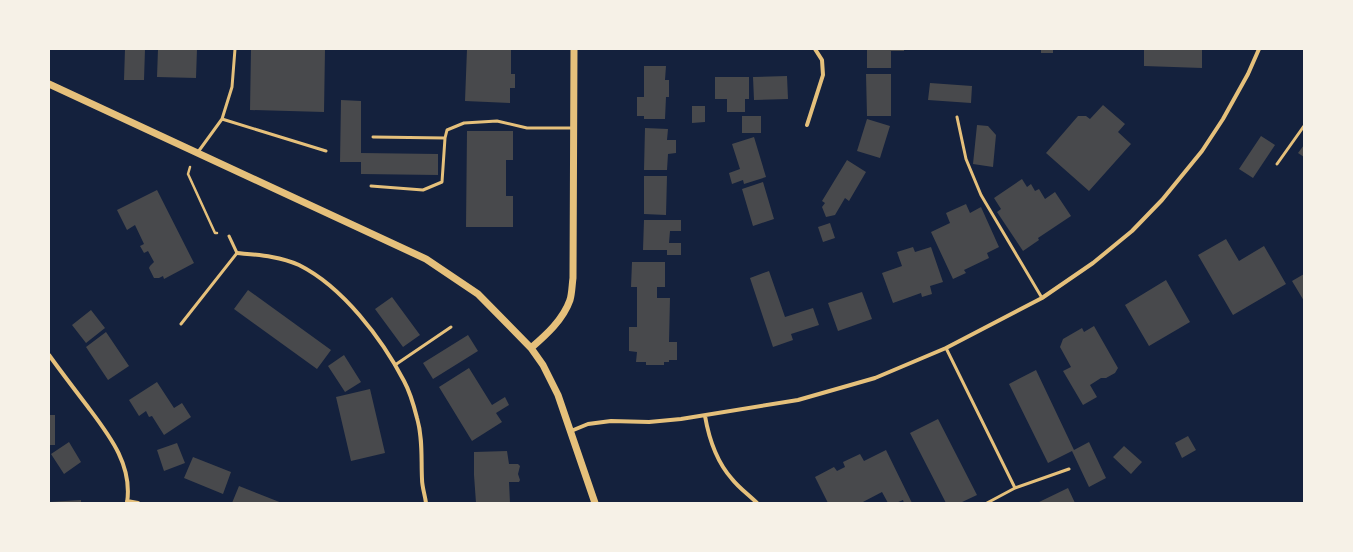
<svg xmlns="http://www.w3.org/2000/svg" width="1353" height="552" font-family="'Fira Sans Condensed',sans-serif">
  <rect width="100%" height="100%" fill="#14213d"/>
  <path fill="#48494c" d="M125,49h20l-1,31h-20z
    M158,49h39l-1,29 -39,-1z
    M251,49h74l-1,63 -74,-2z
    M467,49h44v25h4v14h-5v15l-45,-2z
    M867,49h37v2h-13v17h-24z
    M1041,49h12v4h-12z
    M1144,49h58v19l-58,-2z
    M644,66h22l-1,14h4v17h-3l-1,22h-21v-3h-7v-19h7z
    M866,74h25v42h-24z
    M787,76l1,23 -34,1 -1,-23z
    M715,77h34v22h-4v13h-18v-13h-12z
    M930,83l42,3 -1,17 -43,-3z
    M341,100l20,1v52l77,1v21l-77,-1v-12h-21z
    M1103,105l22,19 -7,8 13,12 -42,47 -43,-38 32,-37h8l4,3z
    M692,106h13v16l-13,1z
    M742,116h19v17h-19z
    M867,119l23,7 -10,32 -23,-7z
    M977,125l11,1 8,9 -3,32 -20,-3z
    M645,128l23,1 -1,11h9v13l-8,1 -1,16h-23z
    M467,131h46v29h-7v36h7v31h-47z
    M1261,136l14,9 -22,33 -14,-9z
    M754,137l12,40 -22,7 -1,-4 -11,4 -3,-11 11,-4 -8,-25z
    M1304,145v12l-6,-4z
    M847,160l19,12 -17,29 -4,-3 -10,17 -9,2 -4,-10 3,-4 -3,-2z
    M644,176h23l-1,39 -22,-1z
    M1022,179l5,8 4,-3 4,7 4,-2 6,10 10,-7 16,24 -33,22 1,2 -16,11 -26,-39 4,-3 -7,-11z
    M763,182l11,37 -21,7 -11,-37z
    M157,190l37,73 -30,16 -1,-3 -4,2h-5l-5,-10 1,-2 4,-4 -6,-11 -4,2 -4,-7 4,-2 -9,-19 -8,5 -10,-20z
    M966,204l4,9 11,-6 18,40 -12,6 2,5 -25,12 2,3 -13,6 -22,-47 19,-9 -4,-10z
    M644,220h37v11h-11l-1,12h12v12h-14v-5h-24z
    M830,223l5,15 -12,4 -5,-15z
    M1226,239l13,22 25,-15 22,38 -53,31 -35,-60z
    M913,247l2,5 16,-5 12,35 -13,4 2,8 -10,3 -1,-4 -28,10 -11,-30 20,-7 -5,-14z
    M632,262h33v25h-8v11h13l-1,44h8v18h-8v2h-5v3h-18v-3h-10l1,-10 -8,-1v-24h8v-40h-6z
    M769,271l16,46 28,-9 6,17 -28,9 2,6 -20,7 -23,-69z
    M1304,274v27l-12,-20z
    M1166,280l24,42 -41,24 -24,-41z
    M248,290l83,60 -14,19 -83,-60z
    M862,292l10,27 -34,12 -10,-28z
    M392,297l28,38 -17,12 -28,-38z
    M91,310l14,18 -19,15 -14,-18z
    M1094,326l24,42 -3,5 -9,5h-5l-11,7 7,12 -14,8 -20,-34 8,-4 -11,-20 3,-8 19,-11 2,4z
    M106,332l23,34 -21,14 -22,-33z
    M468,335l10,16 -45,28 -10,-16z
    M344,355l17,27 -16,10 -17,-26z
    M469,368l23,37 13,-8 4,8 -13,8 6,9 -30,19 -33,-54z
    M1036,370l38,80 15,-8 17,36 -17,9 -17,-36 -24,12 -39,-79z
    M157,382l17,26 8,-5 9,14 -27,18 -12,-19 -3,1 -3,-6 -7,5 -10,-16z
    M370,389l15,64 -34,8 -15,-64z
    M49,415h6v30h-6z
    M938,419l39,76 -17,8h-14l-36,-70z
    M1188,436l8,14 -14,8 -7,-15z
    M69,442l12,20 -17,12 -13,-20z
    M177,443l8,20 -21,8 -7,-21z
    M1124,446l18,16 -11,12 -18,-17z
    M886,450l26,53h-8l-1,-3 -7,3h-8l-6,-11 -21,11h-33l-13,-26 19,-10 3,4 8,-4 -2,-5 17,-8 4,7z
    M507,451l2,13h9l2,2 -2,8 2,6 -1,2h-10l1,21h-34l-2,-28v-23z
    M193,457l38,15 -8,22 -39,-16z
    M239,486l43,17h-50z
    M1068,488l7,15h-38z
    M81,500v3h-32v-1z"/>
  <g fill="none" stroke-linecap="round" stroke-linejoin="round">
    <path stroke="#e5c07b" stroke-width="2.5" d="M190,167l-2,7 27,59h2"/>
    <path stroke="#e5c07b" stroke-width="3" d="M957,117l9,42 15,36 61,103
      M222,119l104,32
      M373,137l72,1
      M198,152l24,-33 10,-32 3,-38
      M1277,164l27,-38
      M371,186l52,4 19,-8 3,-44 2,-8 17,-7 33,-2 30,7h46
      M181,324l56,-71 -8,-17
      M946,348l69,140
      M395,365l56,-38
      M987,503l28,-15 54,-19"/>
    <path stroke="#e5c07b" stroke-width="4" d="M807,125l16,-50 -1,-15 -7,-11
      M237,253c21,2 42,3 62,12 44,22 83,74 105,116 6,11 10,25 13,37 6,20 4,41 5,61 0,8 3,16 4,24
      M49,355c13,18 26,35 39,52 21,28 45,58 39,96
      M705,416c4,23 11,45 27,63 7,9 17,16 25,24
      M571,431l17,-7 23,-3 38,1 32,-3 117,-19 77,-22 71,-30 96,-50 51,-35 39,-32 30,-31 40,-49 21,-32 25,-45 11,-25
      M127,501l11,2"/>
    <path stroke="#e5c07b" stroke-width="7" d="M49,84l377,175 52,35 53,54 12,17 15,30 37,108
      M531,348c15,-13 32,-28 39,-48 2,-7 2,-15 3,-22l1,-229"/>
  </g>
  <rect width="1353" height="552" fill="none" stroke="#f6f1e7" stroke-width="100"/>
</svg>
